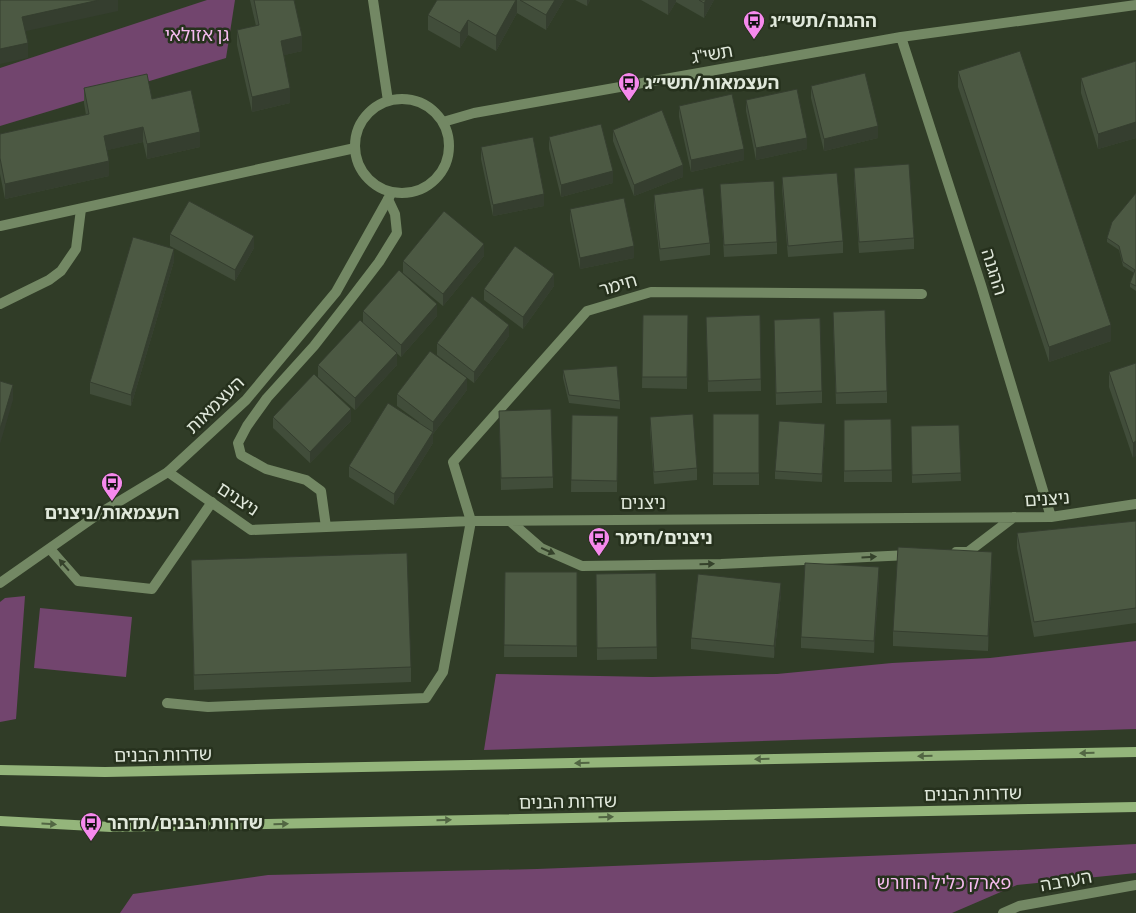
<svg xmlns="http://www.w3.org/2000/svg" width="1136" height="913" font-family="Barlow,'Noto Sans Hebrew',sans-serif">
  <rect width="100%" height="100%" fill="#303c27"/>
  <path fill="#72456e" d="M207,0h28l-9,58 -226,68v-58z
    M25,596l-9,123 -16,3v-120l5,-4z
    M40,608l92,9 -6,60 -92,-9z
    M1136,641v88l-652,21 12,-76 156,3 125,-3 115,-11 98,-5z
    M1136,844v29l-119,12 -65,28h-832l13,-19 135,-19 269,-6 484,-19z"/>
  <g fill="none" stroke-linecap="round" stroke-linejoin="round">
    <path stroke="#738864" stroke-width="10" d="M0,304l49,-24 12,-9 15,-22 5,-40
      M50,549l28,32 74,8 60,-87
      M167,703l41,4 218,-9 17,-26 28,-151"/>
    <path stroke="#738864" stroke-width="10" d="M901,37l80,248 70,232
      M443,122l31,-9 427,-76 235,-32
      M0,226l355,-78
      M168,472l83,58 220,-9 580,-4 85,-13
      M471,521l-18,-59 134,-151 64,-19 271,2
      M510,521l31,27 41,18 139,-2 188,-9
      M326,527l-5,-36 -15,-11 -40,-11 -25,-14 -3,-12 9,-17 20,-28 47,-52 39,-50 26,-34 18,-29 -2,-19 -7,-15
      M956,552h12l46,-35
      M1003,913l16,-7 117,-21"/>
    <path stroke="#738864" stroke-width="10" d="M373,0l15,101
      M355 146a47 47 0 1 1 94 0a47 47 0 1 1-94 0Z
      M0,583l100,-70 68,-41 78,-72 90,-108 56,-100"/>
    <path stroke="#94b57b" stroke-width="10" d="M0,770l105,2 1031,-20
      M0,821l111,6 1025,-20"/>
  </g>
  <path fill="#414d3a" d="M250,0h44l8,51 -18,4 6,48 -38,9 -15,-67v-15l19,-4z
    M437,0h127l-18,30 -29,-17 -21,38 -28,-16 -8,13 -32,-18v-15z
    M575,0h15l-3,6z
    M641,0h73l-10,18 -28,-16 -8,13z
    M1136,61v77l-38,11 -17,-56v-15z
    M958,71l153,270 -62,21 -91,-275z
    M811,86l67,52 -54,13 -13,-53z
    M84,88l68,11 48,48 -53,12 -4,-17 -36,8 2,26 -104,23 -5,-25v-40l86,-19 -2,-12z
    M746,100l61,49 -51,11 -10,-49z
    M679,106l65,54 -53,12 -12,-55z
    M613,130l70,47 -49,19 -21,-55z
    M549,137l64,46 -52,14 -12,-48z
    M481,147l63,59 -51,10 -12,-57z
    M854,168l60,70v11l-55,4 -5,-73z
    M782,177l61,64v12l-55,4 -6,-68z
    M720,184l57,58v12l-53,3z
    M1136,193v98l-6,-4v-4l4,-10 -11,-7 -4,-16 -12,-8v-4z
    M654,195l56,48v12l-50,6 -6,-55z
    M570,209l64,49 -54,11 -10,-49z
    M170,234l84,14 -19,33 -65,-35z
    M484,256l-41,50 -40,-33v-12z
    M174,261l-43,145 -41,-12v-12z
    M554,286l-31,43 -39,-29v-11z
    M363,311l74,5 -36,41 -31,-28 27,36 -42,45 -37,-33v-12l45,-43z
    M643,315h45l-1,74 -45,-1z
    M760,315l1,76 -53,1 -2,-75z
    M833,323l54,68v12l-51,1z
    M774,332l48,59v12l-46,2z
    M509,336l-35,47 -37,-28v-12z
    M1136,363l-3,95 -24,-71v-15z
    M563,370l57,31v8l-51,-6 -6,-25z
    M467,390l-34,44v9l-39,62 -45,-28v-11l70,-44 -22,-16v-12z
    M499,411l54,66v11l-52,2z
    M713,414h46v71h-46z
    M572,415l46,1 -1,76h-46z
    M273,417l78,4 -41,42 -37,-35z
    M650,417l47,51v12l-43,4 -4,-55z
    M891,419l1,63h-48v-62z
    M959,425l2,56 -49,2 -1,-57z
    M825,432l-3,50 -47,-3v-8z
    M1136,521v102l-102,14 -17,-89v-15z
    M191,560l220,107v15l-217,8z
    M992,567l-4,84 -95,-5v-15z
    M505,572h72v85h-73z
    M656,573l1,86 -60,1 -1,-86z
    M879,579l-5,74 -73,-5v-11z
    M781,594l-7,64 -83,-9v-11z"/>
  <path fill="#353e2f" d="M99,0h19v11l-96,21v-15z
    M516,0h1v13l-21,38v-15z
    M555,0h9l-18,30v-15z
    M587,0h3l-3,6z
    M668,0h8v2l-8,13z
    M706,0h8l-10,18v-15z
    M468,20v15l-8,13v-15z
    M302,36v15l-21,5v-15z
    M28,43v15l-28,6v-15z
    M290,88v15l-38,9v-15z
    M1136,122v16l-38,11v-15z
    M878,126v12l-54,13v-12z
    M143,127v15l-39,9v-15z
    M200,132v15l-53,12v-15z
    M807,138v11l-51,11v-12z
    M744,149v11l-53,12v-12z
    M109,161v15l-104,23v-15z
    M683,165v12l-49,19v-11z
    M613,171v12l-52,14v-12z
    M544,194v12l-51,10v-11z
    M254,236v12l-19,33v-11z
    M484,244v12l-41,50v-12z
    M634,246v12l-54,11v-11z
    M174,249v12l-43,145v-11z
    M554,274v12l-31,43v-12z
    M437,304v12l-36,41v-12z
    M509,325v11l-35,47v-11z
    M1111,325v16l-62,21v-15z
    M397,353v12l-42,45v-12z
    M467,378v12l-34,44v-12z
    M13,385v15l-13,44v-15z
    M351,409v12l-41,42v-11z
    M825,424v8l-3,50v-8z
    M433,432v11l-39,62v-11z
    M1136,441v15l-3,2v-15z
    M992,552v15l-4,84v-15z
    M879,567v12l-5,74v-12z
    M781,583v11l-7,64v-12z"/>
  <path fill="#4c5943" stroke="#353e2f" d="M0,0h99l-77,17 6,26 -28,6z
    M254,0h40l8,36 -21,5 9,47 -38,9 -15,-67 22,-5z
    M437,0h79l-20,36 -28,-16 -8,13 -32,-18z
    M520,0h35l-9,15z
    M699,0h7l-2,3z
    M1020,51l91,274 -62,22 -91,-276z
    M1136,61v61l-38,12 -17,-56z
    M865,73l13,53 -54,13 -13,-53z
    M147,74l5,25 39,-9 9,42 -53,12 -4,-17 -39,9 5,25 -104,23 -5,-26v-24l89,-20 -5,-26z
    M797,89l10,49 -51,10 -10,-48z
    M732,94l12,55 -53,11 -12,-54z
    M662,110l21,55 -49,20 -21,-55z
    M601,124l12,47 -52,14 -12,-48z
    M533,137l11,57 -51,11 -12,-58z
    M909,164l5,74 -55,4 -5,-74z
    M837,173l6,68 -55,5 -6,-69z
    M774,181l3,61 -53,3 -4,-61z
    M703,188l7,55 -50,6 -6,-54z
    M1136,193v93l-6,-3 5,-13 -12,-8 -4,-16 -12,-8 5,-16z
    M624,198l10,48 -54,12 -10,-49z
    M189,201l65,35 -19,34 -65,-36z
    M444,211l40,33 -41,50 -40,-33z
    M133,237l41,12 -43,146 -41,-13z
    M515,246l39,28 -31,43 -39,-28z
    M399,270l38,34 -36,41 -38,-34z
    M472,296l37,29 -35,47 -37,-29z
    M885,310l2,81 -51,2 -3,-81z
    M643,315h45l-1,62h-45z
    M760,315l1,64 -53,2 -2,-64z
    M820,318l2,73 -46,2 -2,-73z
    M360,320l37,33 -42,45 -37,-33z
    M430,351l37,27 -34,44 -36,-28z
    M1136,363v78l-3,2 -24,-71z
    M617,366l3,35 -51,-6 -6,-25z
    M314,374l37,35 -41,43 -37,-35z
    M0,381l13,4 -13,44z
    M388,403l45,29 -39,62 -45,-28z
    M551,409l2,68 -52,1 -2,-67z
    M693,414l4,54 -43,4 -4,-55z
    M713,414h46v59h-46z
    M572,415l46,1 -1,65 -46,-1z
    M891,419l1,51 -48,1v-51z
    M779,421l46,3 -3,50 -47,-3z
    M959,425l2,48 -49,2 -1,-49z
    M1136,521v87l-102,14 -17,-89z
    M898,547l94,5 -4,84 -95,-5z
    M407,553l4,114 -217,8 -3,-115z
    M805,563l74,4 -5,74 -73,-4z
    M505,572h72v74l-73,-1z
    M656,573l1,74 -60,1 -1,-74z
    M698,574l83,9 -7,63 -83,-8z"/>
  <defs><path id="oneway-solid" d="M-6-.8H1V-3.2L6.5 0L1 3.2V.8H-6Z" transform="scale(1.25)"/></defs>
  <g fill="#35422b">
    <use href="#oneway-solid" transform="translate(548 551) rotate(24)"/>
    <use href="#oneway-solid" transform="translate(869 557) rotate(-3)"/>
    <use href="#oneway-solid" transform="translate(707 564) rotate(-1)"/>
    <use href="#oneway-solid" transform="translate(64 565) rotate(-131)"/>
  </g>
  <g fill="#526643">
    <use href="#oneway-solid" transform="translate(1087 753) rotate(179)"/>
    <use href="#oneway-solid" transform="translate(925 756) rotate(179)"/>
    <use href="#oneway-solid" transform="translate(762 759) rotate(179)"/>
    <use href="#oneway-solid" transform="translate(582 763) rotate(179)"/>
    <use href="#oneway-solid" transform="translate(606 817) rotate(-1)"/>
    <use href="#oneway-solid" transform="translate(444 820) rotate(-1)"/>
    <use href="#oneway-solid" transform="translate(49 824) rotate(3)"/>
    <use href="#oneway-solid" transform="translate(281 824) rotate(-1)"/>
  </g>
  <defs>
    <g id="bus-pin" transform="scale(1.125)"><path d="M0 17L-7.5 6A9.5 9.5 0 1 1 7.5 6Z" fill="#f689ed" stroke="#26311d"/><path d="M-5-6H5V4H4V6H2V4H-2V6H-4V4H-5ZM-3.5-4V0h7V-4ZM-3.5 1.2v1.5H-2V1.2ZM2 1.2v1.5H3.5V1.2Z" fill="#111"/></g>
  </defs>
  <g fill-rule="evenodd">
    <use href="#bus-pin" x="754" y="21"/>
    <use href="#bus-pin" x="629" y="83"/>
    <use href="#bus-pin" x="112" y="483"/>
    <use href="#bus-pin" x="599" y="538"/>
    <use href="#bus-pin" x="91" y="823"/>
  </g>
  <g text-anchor="middle" stroke-width="5" stroke-linejoin="round" paint-order="stroke">
    <g font-size="18" font-weight="bold" fill="#e0e8db" stroke="#26311d" text-anchor="start">
      <text x="770" y="27">ההגנה/תשי״ג</text>
      <text x="645" y="89">העצמאות/תשי״ג</text>
      <text x="112" y="519" text-anchor="middle">העצמאות/ניצנים</text>
      <text x="615" y="544">ניצנים/חימר</text>
      <text x="107" y="829">שדרות הבנים/תדהר</text>
    </g>
    <g font-size="18" fill="#f5bbef" stroke="#26311d">
      <text x="197" y="41">גן אזולאי</text>
      <text x="944" y="889">פארק כליל החורש</text>
    </g>
    <g font-size="18" fill="#e0e8db" stroke="#26311d">
      <text transform="translate(712 54) rotate(-10)" y="6">תשי"ג</text>
      <text transform="translate(994 272) rotate(73)" y="6">ההגנה</text>
      <text transform="translate(618 285) rotate(-16)" y="6">חימר</text>
      <text transform="translate(215 405) rotate(-44)" y="6">העצמאות</text>
      <text transform="translate(238 499) rotate(33)" y="6">ניצנים</text>
      <text transform="translate(1047 499) rotate(-4)" y="6">ניצנים</text>
      <text x="643" y="509">ניצנים</text>
      <text transform="translate(163 755) rotate(-1)" y="6">שדרות הבנים</text>
      <text transform="translate(973 794) rotate(-1)" y="6">שדרות הבנים</text>
      <text transform="translate(568 802) rotate(-1)" y="6">שדרות הבנים</text>
      <text transform="translate(1066 881) rotate(-10)" y="6">הערבה</text>
    </g>
  </g>
</svg>
